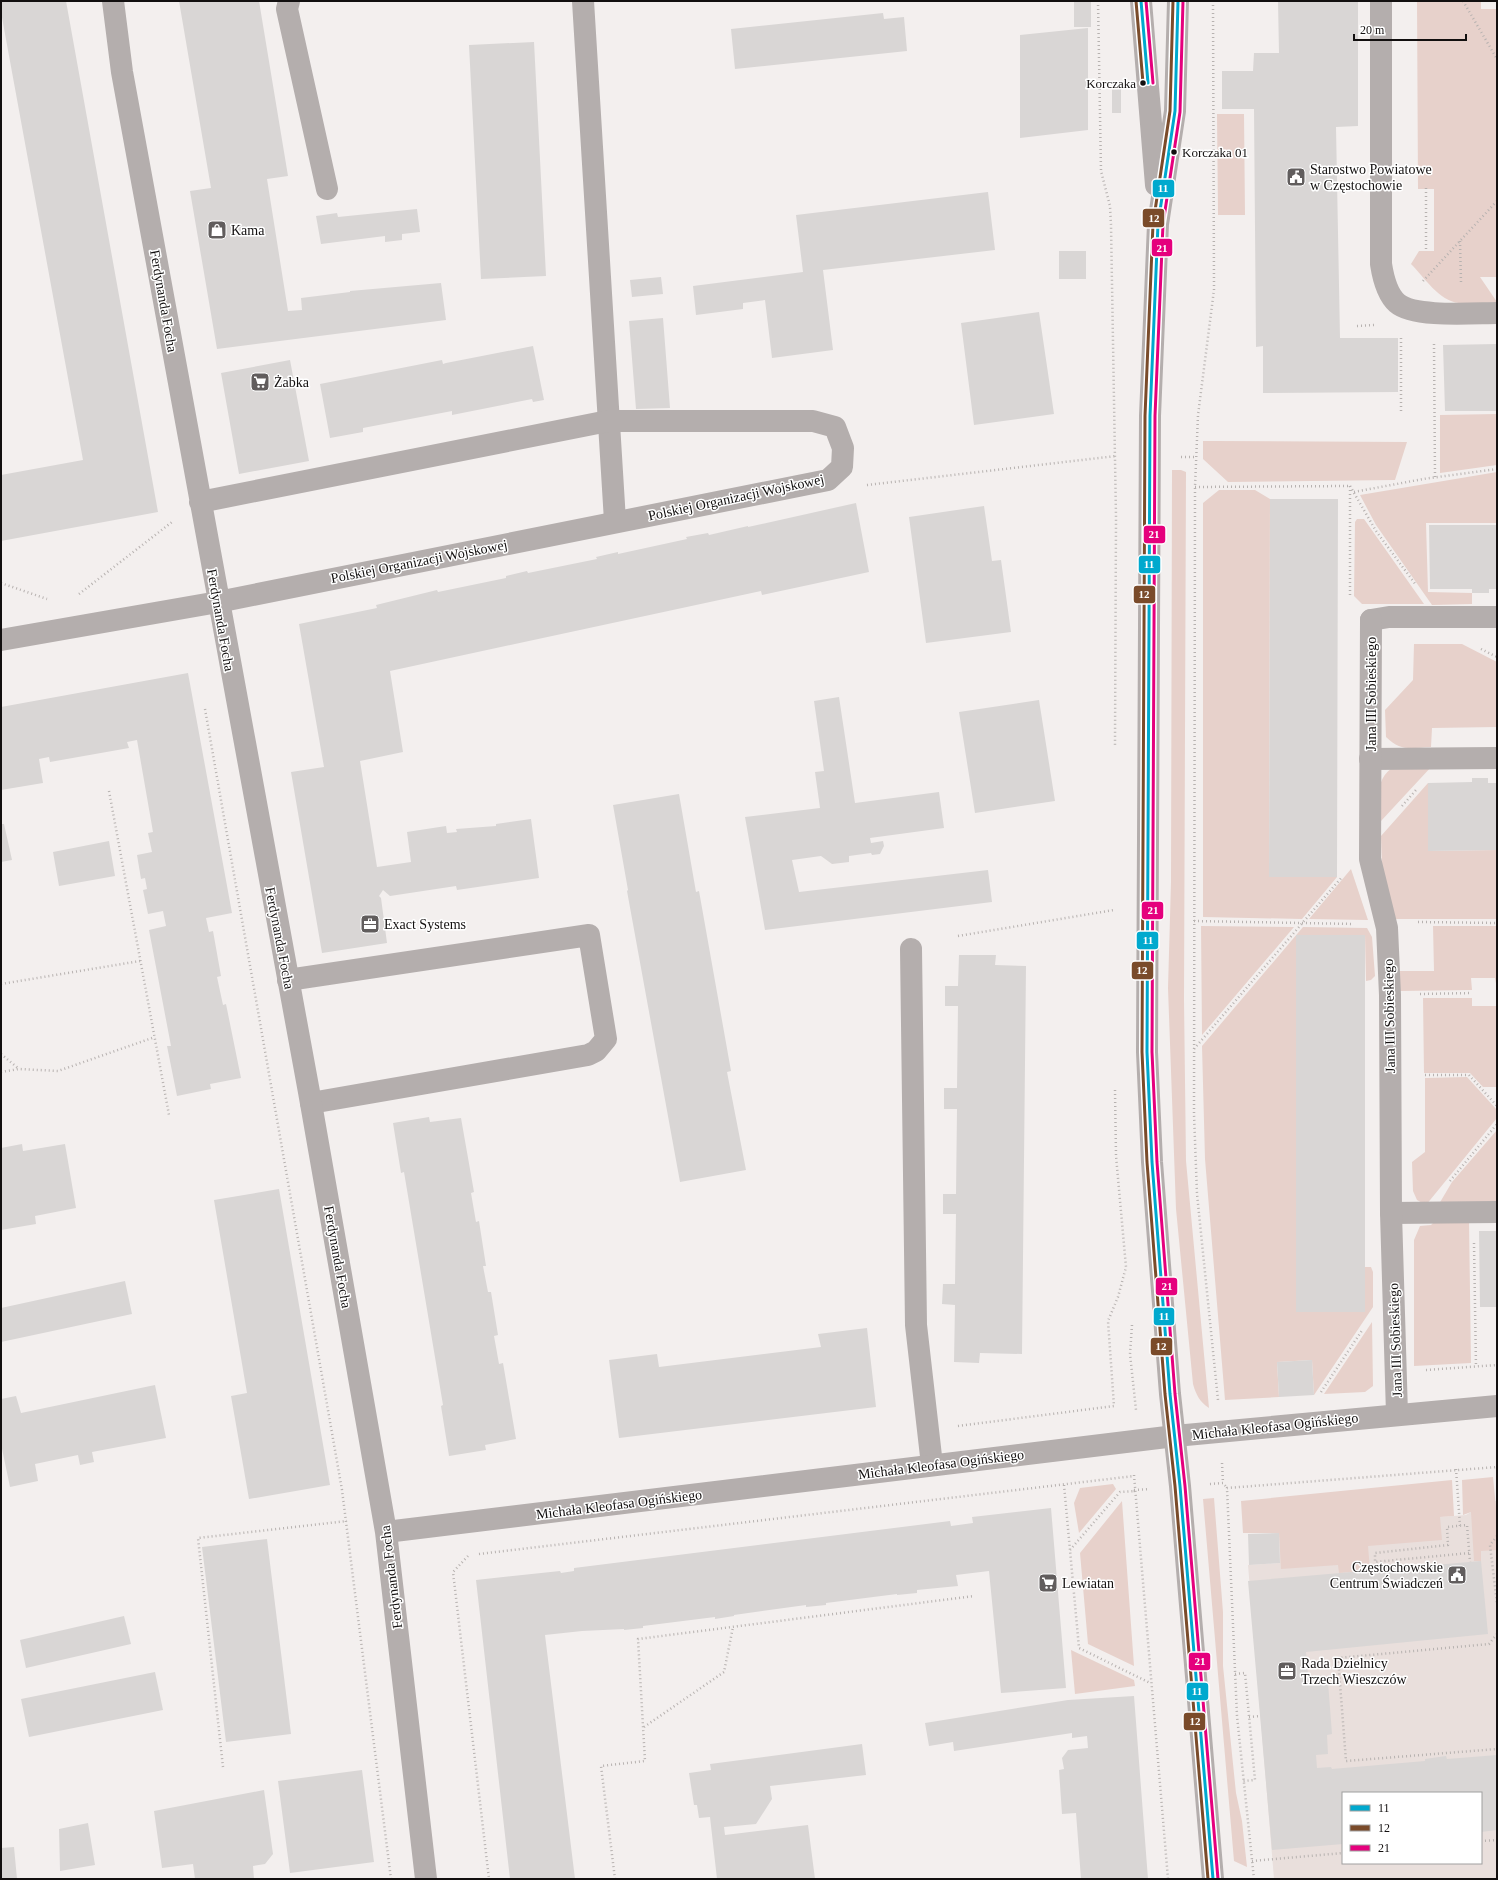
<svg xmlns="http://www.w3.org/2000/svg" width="1498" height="1880" font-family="'Times New Roman',serif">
  <rect width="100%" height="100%" fill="#f3efee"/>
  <path fill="#e9dfdc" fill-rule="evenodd" d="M1489,1501h8v378h-223l-26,-314 32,-2 -1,-33 187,-15zM1343,1793h138v70h-138z"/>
  <path fill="#e7d1cb" d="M1417,1h64v8h16v268h-17l17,25c-12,1 -26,3 -38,1 -20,-2 -35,-26 -48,-39l8,-13h15v-62h-16z
    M1217,114h27l1,101h-27z
    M1497,414v51l-57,8v-58z
    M1203,441h11l193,1 -12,38 -167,2 -25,-23z
    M1172,470h9l5,2 -2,528 2,161 23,247c-9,-6 -13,-13 -16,-24l-17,-175 -8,-221 3,-106z
    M1497,472v51h-71l2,69 44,1v11l-40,1 -56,-80 -16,-30z
    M1219,490h36l15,9 -1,377 68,1 -35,42 -99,-2v-414z
    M1357,519h7l60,85h-62l-8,-8 1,-74z
    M1414,644h48l35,18v65l-65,1 -1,19c-20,1 -30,5 -45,-10l-1,-27 28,-30z
    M1397,765l35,1 -51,55c-1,-24 -8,-43 16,-56z
    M1428,783v68l69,-1v69h-105l-10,-49 -1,-34z
    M1351,869l17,51 -59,-1z
    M1201,926l93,1 -92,108z
    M1433,926h64v63l-2,-11h-24l1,12 -72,1v-20h34z
    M1303,927l64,1 5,9 3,39 -4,4 -5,1 -1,-46 -69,1v376h69v-45h6l2,5v35l-59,88 -2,-35 -35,2 2,35 -54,3 -20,-241 -3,-113z
    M1496,995h1v92h-14l-13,-14h-46l-1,-75h49v8h24z
    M1467,1077l30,33v8l-71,87 -9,-5 -4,-9 -1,-29 13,-10v-74z
    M1497,1130v74h-58l13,-22z
    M1436,1220h33l2,143 -57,3v-126l6,-14 11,-1z
    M1372,1322l1,64 -8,6 -41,2z
    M1493,1477l4,41v32l-16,1v10h-7l-3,-49 -8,3 -1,-35z
    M1452,1480l2,36 -14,1 2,23 -74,6 2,24 -31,3 -1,-8 -57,4 -2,-36h-36l-2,-32z
    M1113,1484l3,5 -37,44 -5,-30 6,-15z
    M1214,1498l9,114v54l13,127 6,28 5,46 -13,-6 -31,-362z
    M1122,1501l12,165 -46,-22 -8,-91z
    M1071,1650l63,30 1,6 -60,8z"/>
  <path fill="#d9d6d5" d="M1,1h65l92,511 -157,29v-66l82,-15 -82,-448z
    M179,1h80l29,175 -21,3 21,132 14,-1 -1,-12 49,-6v-1l91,-8 5,37 -229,29 -27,-158 21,-3z
    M1074,1h17v26h-17z
    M1278,1h80v125l-22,1 4,211h58v54l-135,1v-47l-7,1 -2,-238h-32v-38h31l1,-18h25z
    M883,13l1,6 20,-2 3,34 -172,18 -4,-40z
    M1088,28v102l-68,8v-103z
    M534,42l12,234 -65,3 -12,-234z
    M1112,85h9v28h-9z
    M988,192l7,58 -172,20 10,80 -61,8 -7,-58 -22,3v6l-47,6 -3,-29 110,-14 -7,-57z
    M417,209l3,23 -18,2v6l-17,2v-6l-64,8 -5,-28 21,-3 1,4z
    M1059,251h27v28h-27z
    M661,277l2,17 -31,3 -2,-17z
    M1039,312l15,102 -80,11 -13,-102z
    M663,318l7,90 -34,1 -7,-88z
    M1497,344v67h-52l-2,-66z
    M533,346l11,54 -11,2 -1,-3 -80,16v-4l-89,17v4l-33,6 -10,-54 122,-24 1,4 3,-1z
    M290,360l19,101 -70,13 -18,-101z
    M1270,499h68l-1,378h-68z
    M856,503l13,69 -107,23 -1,-4 -371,80 13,81 -43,9 17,106 34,-5 -4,-30 39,-6 1,7 10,-1 -1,-3 40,-3v-2l35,-5 8,59 -82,12 -1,-4 -66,10 -7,-6 -4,6 2,2 6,45 -65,10 -31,-181 33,-5 -25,-143 78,-16 -1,-3 61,-15 1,2 68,-14v-2l21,-5 1,2 69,-14 -1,-2 22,-5v2l69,-15 -1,-2 22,-4 1,2 39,-9v1z
    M984,506l8,55 9,-1 10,72 -85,11 -17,-126z
    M1429,525h68v64h-8v4h-17v-4h-42z
    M188,673l44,240 -26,5 3,14 4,-1 8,45 -4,1 6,28 3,-1 15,74 -31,6 1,5 -34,7 -10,-50h4l-22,-116 17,-4 -3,-15 -15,3 -5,-24 4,-1 -2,-11 -4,1 -4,-24 15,-3 -4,-19 5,-1 -16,-92 -10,2 2,6 -79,14 -1,-5 -10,2 4,24 -42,7v-83z
    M839,697l16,106 84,-11 5,36 -74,10 1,5 12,-2 1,5 -4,8 -8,1 -1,-2 -22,3v6l-17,2 -11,-8 -29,4 7,32 189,-22 4,32 -227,28 -20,-113 75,-9 -5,-36 9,-1 -10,-70z
    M1039,700l16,101 -80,12 -16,-101z
    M1472,778h16v5h9v67l-69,1v-68l44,-1z
    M679,794l17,98 3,-1 32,180 -4,1 19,98 -66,12 -53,-291 1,-1 -15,-85z
    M1,824h3l8,36 -11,2z
    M109,841l6,35 -56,10 -6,-34z
    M1296,935h69v377h-69z
    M959,955h37l-1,10 31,1 -4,388 -42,-1 -1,10 -25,-1 1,-57 -13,-1 1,-20h12l1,-70h-13v-20h13l1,-85h-13v-21h13l1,-82h-13v-20h13z
    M429,1117l1,5 31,-4 13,74 -3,1 5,29 3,-1 7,45h-3l5,26h3l7,43 -4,1 5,28 4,-1 13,76 -31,6 1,5 -37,6 -8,-50 2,-1 -39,-233 -3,1 -8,-50z
    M22,1144l1,7 42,-7 11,64 -41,8 1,8 -35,6v-82z
    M279,1189l51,296 -81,14 -18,-103 16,-3 -33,-193z
    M1479,1231h18v76h-17z
    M125,1281l7,33 -131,28v-34z
    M867,1328l9,79 -257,31 -10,-78 48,-6 2,13 162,-20 -3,-13z
    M1312,1360l2,35 -35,2 -2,-35z
    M155,1385l11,53 -74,14 2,10 -14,3 -2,-10 -43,9 3,17 -28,6 -9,-43v-45l15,-3 5,17z
    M1051,1508l15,180 -65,5 -12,-122 -33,4 2,11 -41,4v3l-20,2v-1l-71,9v2l-20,2v-2l-72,10v1l-19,3v-2l-72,9v2l-19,2v-1l-42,2 -37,4 30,244h-65l-34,-299 84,-9 1,2 13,-2v-3l376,-47 1,5 22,-3 -1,-6z
    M1279,1533l1,30 -31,2 -1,-31z
    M267,1539l24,195 -65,8 -24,-195z
    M1481,1561l7,73 -182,18 3,32 19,-2 4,52 -5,1 1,19 -12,1 1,13 14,-1 1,2 93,-8v-2l21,-3 1,3 50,-4v75l-16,2v-39h-138v51l-71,6 -24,-269z
    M124,1616l7,28 -105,24 -6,-28z
    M155,1672l8,38 -134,27 -8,-38z
    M1134,1696l14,183h-67l-5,-66 -14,1 -3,-44 5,-1 -2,-11 6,-8 20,-2 -1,-12 -15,2v-5l-118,18 -1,-9 -24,4 -4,-23 143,-23z
    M862,1744l4,31 -96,11 2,13 -16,25 -32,3 1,8 83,-10 7,54h-98l-7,-62 -11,1 -2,-13h-3l-5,-32 22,-3 -1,-6z
    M362,1770l12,92 -84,11 -12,-92z
    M264,1790l9,64 -8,10 -12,2 1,13h-59l-2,-15 -31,4 -8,-57z
    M88,1823l7,42 -35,6 -1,-42z
    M14,1847l3,32h-16v-31z"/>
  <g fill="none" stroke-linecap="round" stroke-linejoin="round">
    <path stroke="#b7b2b0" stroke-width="2.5" stroke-dasharray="1 3" stroke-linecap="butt" d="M1098,1l3,170 9,35 1,19 5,293 -1,227
      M1213,1l1,289 -16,125 -3,72 -1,627 3,80 21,206
      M1463,1l34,58
      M1426,188v63
      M1460,241l1,41
      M1423,281l74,-80
      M1357,326l17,-1
      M1401,338v76
      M1434,344l1,133
      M1181,457h16
      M867,485l249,-29
      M1350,486v110
      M1350,486l26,45 40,54
      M1195,487l155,-1
      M1354,492l69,-13 74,-10
      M1,583l46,16
      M79,594l93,-72
      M1481,649l16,8
      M205,709l137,781 49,389
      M109,791l60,324
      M1402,806l14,-16
      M1194,921l160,3
      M1418,922l79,1
      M958,936l156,-26
      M1,984l139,-23
      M1496,993h1
      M1420,994l52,-1
      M1194,1049l148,-172
      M1,1054l18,15
      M1,1072l18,-3 39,2 97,-34
      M1425,1075h44l28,31
      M1450,1181l47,-57
      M1474,1243l2,124
      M1132,1325l-2,29 6,56
      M1426,1370l71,-5
      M1321,1392l42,-63
      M958,1426l156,-20 -6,-85 10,-24 8,-30 -10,-111 -1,-66
      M1222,1463l1,20
      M1456,1469l4,57
      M1134,1475l34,404
      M1210,1484l13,-1 4,5
      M1064,1485l15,163 71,35
      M1134,1490l15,-1
      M1497,1536l-7,9 7,59
      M1070,1550l50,-58 15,-1h-4
      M1469,1553l-94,9v-9l73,-8 -1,-18 20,-2 3,37
      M479,1554l655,-78
      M468,1556l-15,16 36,307
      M1497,1634l-8,10 -151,14 8,103 151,-12
      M1235,1674l10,-1 10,107 -12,1
      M1249,1717l11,-1
      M644,1727l80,-55 9,-45
      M223,1767l-25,-229 149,-17
      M1481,1841l16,-1
      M1252,1861l91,-8
      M615,1879l-14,-113 44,-5 -7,-122 336,-43
      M1254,1879l-17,-163 -10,-228 270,-21"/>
    <path stroke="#b4aead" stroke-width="22" d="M289,1l-2,8 40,180
      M583,1l32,520
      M1381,1v263c2,13 6,30 16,39 17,15 77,10 100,10
      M1371,620l18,-3h108
      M1370,759l127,-1
      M911,949l5,376 16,140
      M288,980l301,-45 17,104 -10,12 -8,4 -277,48
      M1391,1213l106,-1"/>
    <path stroke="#b4aead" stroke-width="22" d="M113,1l9,71 187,1020 77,440 40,347
      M1371,620l-1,239 17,69 3,67 1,218 6,201
      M1,640l217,-38 610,-122 14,-13 1,-19 -8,-21 -22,-6h-205l-408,81
      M386,1532l789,-96 322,-30"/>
    <path stroke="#b4aead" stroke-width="22" d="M1141,1l15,184
      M1178,1l-3,110 -17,113 -8,192 -3,636 5,110 18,232 10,92 33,393"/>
    <g stroke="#fff" stroke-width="6">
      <path id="bus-1" d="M1141,1l7,82
        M1178,1l-3,110 -17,113 -8,192 -3,636 5,110 18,232 10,92 33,393"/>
    </g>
    <g stroke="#fff" stroke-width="6">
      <path id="bus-2" d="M1136,1l7,82
        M1173,1l-3,110 -17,113 -8,192 -3,636 5,110 18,232 10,92 33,393"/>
    </g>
    <g stroke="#fff" stroke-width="6">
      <path id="bus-3" d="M1146,1l7,82
        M1183,1l-3,111 -17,112 -8,192 -3,636 5,110 18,232 10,92 33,393"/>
    </g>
    <use href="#bus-1" stroke="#00a9ce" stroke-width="3"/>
    <use href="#bus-2" stroke="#7a4b2a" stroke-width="3"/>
    <use href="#bus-3" stroke="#e5007d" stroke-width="3"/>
  </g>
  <defs>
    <g id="civic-square" transform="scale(1)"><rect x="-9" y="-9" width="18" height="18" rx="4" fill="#615d5d" stroke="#fff"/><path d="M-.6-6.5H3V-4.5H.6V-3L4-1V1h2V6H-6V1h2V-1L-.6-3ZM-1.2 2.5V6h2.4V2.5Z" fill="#fff"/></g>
    <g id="shop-square" transform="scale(1)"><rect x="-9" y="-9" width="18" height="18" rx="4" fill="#615d5d" stroke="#fff"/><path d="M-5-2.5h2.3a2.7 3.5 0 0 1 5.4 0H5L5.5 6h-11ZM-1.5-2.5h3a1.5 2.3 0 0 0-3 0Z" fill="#fff"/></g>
    <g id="supermarket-square" transform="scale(1)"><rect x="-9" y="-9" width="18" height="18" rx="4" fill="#615d5d" stroke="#fff"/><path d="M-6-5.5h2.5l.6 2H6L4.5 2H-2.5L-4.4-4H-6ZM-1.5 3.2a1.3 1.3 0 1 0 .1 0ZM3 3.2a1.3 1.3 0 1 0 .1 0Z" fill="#fff"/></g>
    <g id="office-square" transform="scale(1)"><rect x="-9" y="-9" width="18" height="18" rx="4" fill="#615d5d" stroke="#fff"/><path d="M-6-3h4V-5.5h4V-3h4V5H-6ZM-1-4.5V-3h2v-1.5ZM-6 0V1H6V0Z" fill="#fff"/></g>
  </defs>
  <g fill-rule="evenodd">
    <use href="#civic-square" x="1296" y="177"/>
    <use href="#shop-square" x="217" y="230"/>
    <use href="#supermarket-square" x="260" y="382"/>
    <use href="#office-square" x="370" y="924"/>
    <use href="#civic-square" x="1457" y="1575"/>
    <use href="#supermarket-square" x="1048" y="1583"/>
    <use href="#office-square" x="1287" y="1671"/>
  </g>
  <g fill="#120f0f" stroke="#fff" stroke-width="1.5">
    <circle cx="1143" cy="83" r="3.5"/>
    <circle cx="1174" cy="152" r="3.5"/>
  </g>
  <g text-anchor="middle" stroke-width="3" stroke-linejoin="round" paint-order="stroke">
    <g font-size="13" fill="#120f0f" stroke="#fff" text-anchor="end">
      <text x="1136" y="88">Korczaka</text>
      <text x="1182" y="157" text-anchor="start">Korczaka 01</text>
    </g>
    <g font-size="14" fill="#120f0f" stroke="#fff" text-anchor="start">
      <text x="1310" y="174">Starostwo Powiatowe<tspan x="1310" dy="16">w Częstochowie</tspan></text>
      <text x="231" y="235">Kama</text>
      <text x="274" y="387">Żabka</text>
      <text x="384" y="929">Exact Systems</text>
      <text x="1443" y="1572" text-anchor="end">Częstochowskie<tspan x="1443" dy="16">Centrum Świadczeń</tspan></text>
      <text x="1062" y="1588">Lewiatan</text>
      <text x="1301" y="1668">Rada Dzielnicy<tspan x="1301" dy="16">Trzech Wieszczów</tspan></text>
    </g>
    <g font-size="14" fill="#120f0f" stroke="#fff">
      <text transform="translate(164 301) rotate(80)" y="5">Ferdynanda Focha</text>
      <text transform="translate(736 497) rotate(-12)" y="5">Polskiej Organizacji Wojskowej</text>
      <text transform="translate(419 561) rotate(-11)" y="5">Polskiej Organizacji Wojskowej</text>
      <text transform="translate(221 620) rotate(80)" y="5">Ferdynanda Focha</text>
      <text transform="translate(1371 694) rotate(-90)" y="5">Jana III Sobieskiego</text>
      <text transform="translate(280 938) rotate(79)" y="5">Ferdynanda Focha</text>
      <text transform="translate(1389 1016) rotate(-91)" y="5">Jana III Sobieskiego</text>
      <text transform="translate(338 1257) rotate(80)" y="5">Ferdynanda Focha</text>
      <text transform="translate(1395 1340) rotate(-92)" y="5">Jana III Sobieskiego</text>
      <text transform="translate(1275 1426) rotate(-6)" y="5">Michała Kleofasa Ogińskiego</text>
      <text transform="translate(941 1464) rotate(-7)" y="5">Michała Kleofasa Ogińskiego</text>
      <text transform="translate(619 1504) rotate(-7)" y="5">Michała Kleofasa Ogińskiego</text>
      <text transform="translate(391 1577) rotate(-97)" y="5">Ferdynanda Focha</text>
    </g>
  </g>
  <g stroke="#fff" stroke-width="1.5">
    <rect x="1152" y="179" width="23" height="19" rx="4" fill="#00a9ce"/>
    <rect x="1142" y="208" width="23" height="20" rx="4" fill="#7a4b2a"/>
    <rect x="1151" y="238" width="22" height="19" rx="4" fill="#e5007d"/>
    <rect x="1143" y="525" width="23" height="19" rx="4" fill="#e5007d"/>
    <rect x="1138" y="555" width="23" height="19" rx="4" fill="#00a9ce"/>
    <rect x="1133" y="585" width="23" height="19" rx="4" fill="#7a4b2a"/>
    <rect x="1141" y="901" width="23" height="19" rx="4" fill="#e5007d"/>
    <rect x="1136" y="931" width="23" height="19" rx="4" fill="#00a9ce"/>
    <rect x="1131" y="961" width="23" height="19" rx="4" fill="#7a4b2a"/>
    <rect x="1155" y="1277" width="23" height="19" rx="4" fill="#e5007d"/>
    <rect x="1153" y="1307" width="22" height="19" rx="4" fill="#00a9ce"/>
    <rect x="1150" y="1337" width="23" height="19" rx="4" fill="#7a4b2a"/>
    <rect x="1188" y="1652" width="23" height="19" rx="4" fill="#e5007d"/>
    <rect x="1186" y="1682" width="23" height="19" rx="4" fill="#00a9ce"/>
    <rect x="1183" y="1712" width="23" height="19" rx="4" fill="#7a4b2a"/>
  </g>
  <g font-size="11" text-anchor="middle" font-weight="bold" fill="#fff">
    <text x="1163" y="192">11</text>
    <text x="1154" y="222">12</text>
    <text x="1162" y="252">21</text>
    <text x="1154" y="538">21</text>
    <text x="1149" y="568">11</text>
    <text x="1144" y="598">12</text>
    <text x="1153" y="914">21</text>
    <text x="1148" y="944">11</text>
    <text x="1142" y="974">12</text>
    <text x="1167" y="1290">21</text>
    <text x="1164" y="1320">11</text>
    <text x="1161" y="1350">12</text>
    <text x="1200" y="1665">21</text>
    <text x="1197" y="1695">11</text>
    <text x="1195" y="1725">12</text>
  </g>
  <rect width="1498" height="1880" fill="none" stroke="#120f0f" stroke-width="4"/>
  <rect x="1342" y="1792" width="140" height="72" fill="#ffffff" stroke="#a09f9f"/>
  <rect x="1350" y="1805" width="20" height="6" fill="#00a9ce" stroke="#a09f9f"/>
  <text x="1378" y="1812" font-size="12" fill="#120f0f">11</text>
  <rect x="1350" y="1825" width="20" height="6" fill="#7a4b2a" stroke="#a09f9f"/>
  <text x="1378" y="1832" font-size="12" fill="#120f0f">12</text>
  <rect x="1350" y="1845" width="20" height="6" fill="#e5007d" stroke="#a09f9f"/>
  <text x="1378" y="1852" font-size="12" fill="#120f0f">21</text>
  <path d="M1354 34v6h112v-6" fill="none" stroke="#120f0f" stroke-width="2"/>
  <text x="1360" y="34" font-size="12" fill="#120f0f" stroke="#ffffff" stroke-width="3" paint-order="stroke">20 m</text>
</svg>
